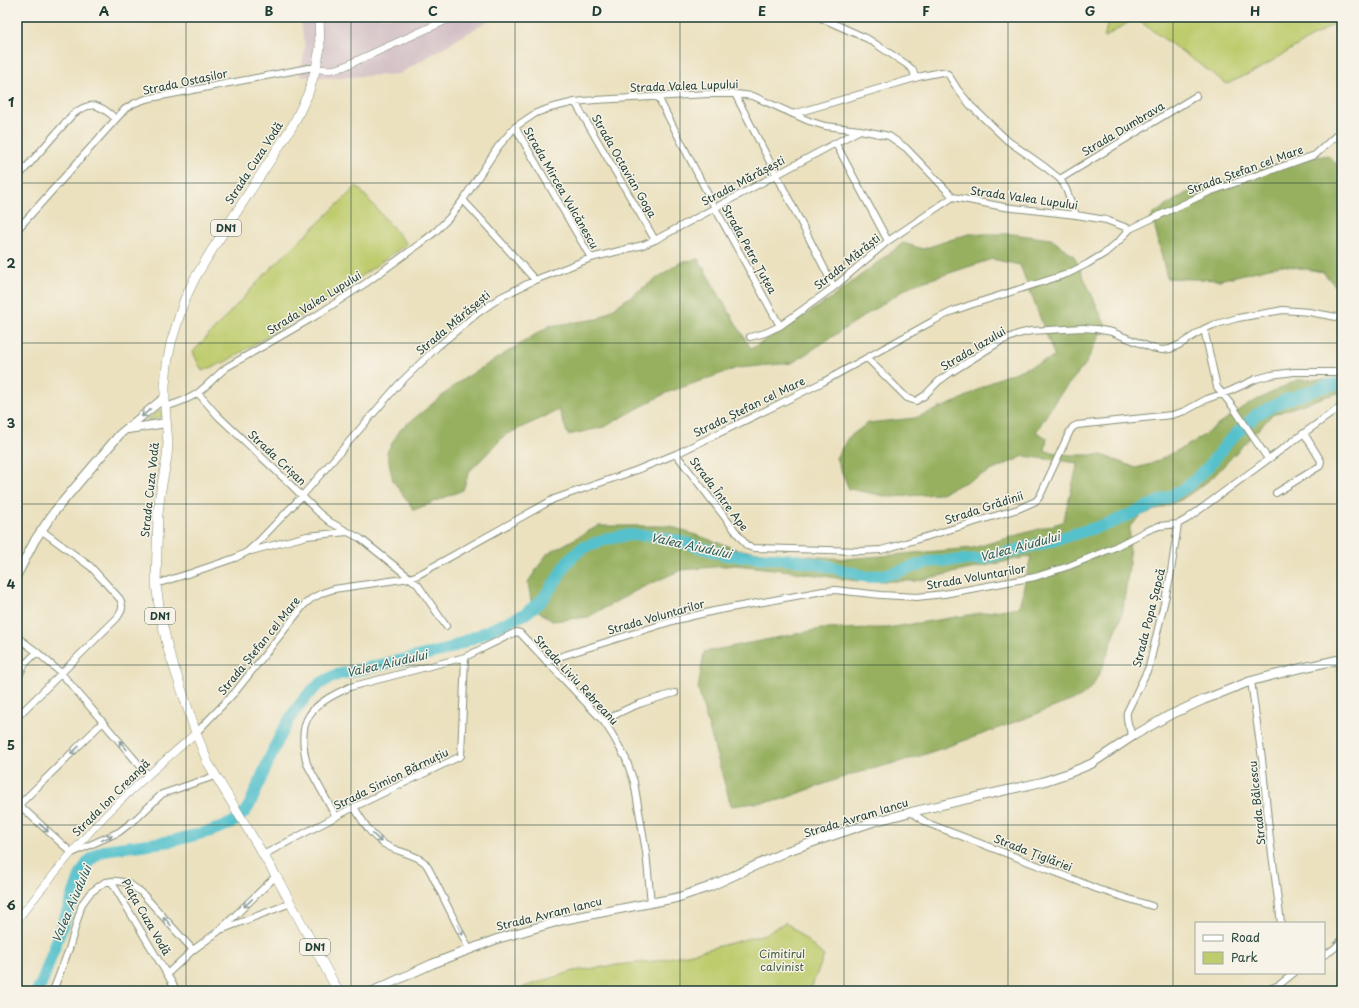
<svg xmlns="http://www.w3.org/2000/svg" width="1359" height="1008" font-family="'Playpen Sans',sans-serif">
  <rect width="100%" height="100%" fill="#f7f3e8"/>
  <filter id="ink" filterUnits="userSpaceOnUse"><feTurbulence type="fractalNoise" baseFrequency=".025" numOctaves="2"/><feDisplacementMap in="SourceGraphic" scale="8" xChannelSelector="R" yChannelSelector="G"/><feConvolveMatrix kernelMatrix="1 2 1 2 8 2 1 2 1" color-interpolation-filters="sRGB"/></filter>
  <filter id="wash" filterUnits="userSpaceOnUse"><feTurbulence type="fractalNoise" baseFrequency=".012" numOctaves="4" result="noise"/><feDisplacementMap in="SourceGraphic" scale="16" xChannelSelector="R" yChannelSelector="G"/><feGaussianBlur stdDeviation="0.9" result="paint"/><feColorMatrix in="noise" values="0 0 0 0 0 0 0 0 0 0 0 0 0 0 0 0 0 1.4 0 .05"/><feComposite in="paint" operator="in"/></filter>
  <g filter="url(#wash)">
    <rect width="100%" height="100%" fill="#ebe1bf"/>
    <path fill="#d2bec4" d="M300,17h192l-4,4 -89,53 -68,4 -31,-2 5,-29z"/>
    <path fill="#bfcc6e" stroke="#6f8451" d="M1109,17h233v2l-85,51 -30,14 -92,-66 -31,20z
      M357,186l50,58 -83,58 -99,60 -23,9 -9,-19 75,-81z
      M161,410l2,7 -15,4 -1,-2z
      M786,922l38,34 -14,35h-287l-2,-3 53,-17 43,-6 38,-4 46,-10 64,-17z"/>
    <path fill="#97b061" stroke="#5b764a" d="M1328,155l14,14v125l-19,-22 -41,-7 -63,15 -52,-2 -15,-63 34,-22 95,-30z
      M968,234h44l39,5 23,17 31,68 -20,41 -28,33 -21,34 11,6 -2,13 26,4h31l34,13 15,-4 43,-22 49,-35 54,-27 45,-1v13l-15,4 -55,19 -61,64 -30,21 -39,15 -12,11 -1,41 -7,47 -19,52 -11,21 -11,10 -98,37 -66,23 -68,18 -69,25 -49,6 -33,-117 6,-37 117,-23 66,-1 132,-21 12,-51 -116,25h-57l-76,-11 -46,-5 -55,5 -42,19 -51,28 -36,4 -20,-15 -4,-24 19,-28 51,-28h72l69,24 106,9 128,-11 90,-26 15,-59 -54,-7 -85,38 -49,3 -41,-8 -13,-31 12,-20 20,-15 47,-5 43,-17 39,-22 58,-22 -35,-92 -28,-6 -82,27 -118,77 -55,5 -71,25 -62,34 -36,8 -9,-25 -54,25 -36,37 -6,18 -49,20 -21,-29 -6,-29 13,-22 59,-48 90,-56 49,-7 81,-56 19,-4 53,90 79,-50 73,-56 20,6z"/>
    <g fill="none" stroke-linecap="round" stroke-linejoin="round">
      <path stroke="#54c1cc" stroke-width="12" d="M37,991l5,-9 38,-106 8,-14 11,-9 11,-4 62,-8 39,-10 21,-8 13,-11 5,-8c17,-38 36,-95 70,-120 5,-4 11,-6 16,-9l110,-25 79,-36 17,-14 15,-21 10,-17 15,-14 25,-9 21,-4 26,1 25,5 46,14 70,5 32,6 41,11 26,-4 34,-11 53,-3 67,-17 63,-19 62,-28 16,-10 18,-17 21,-26 29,-28 28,-14 41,-14 16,-3"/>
    </g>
  </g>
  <g filter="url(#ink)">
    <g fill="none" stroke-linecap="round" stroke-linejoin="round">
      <g stroke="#858f7a" stroke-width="8">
        <path id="minor" d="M819,17l49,22 38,25 7,6 2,8
          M735,94l99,193
          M658,97l57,111 65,118
          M575,102l80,138
          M793,114l129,-38 20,-4 6,2 10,16 13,16 37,35 37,26 15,12 6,10 10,26
          M515,127l76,131
          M836,144l52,97
          M17,178l55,-63c19,-15 28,-11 44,4
          M1060,179l136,-83
          M463,200l15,16 57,64
          M17,230l108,-121 10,-6 11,-4 162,-31h8
          M1204,329l13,58 16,20 35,52
          M750,337l15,-4 15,-7 54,-39 54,-46 65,-44
          M867,358l40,40 9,3 8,-5 15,-15 11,-8 51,-32 17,-7 13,-3 51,-3 14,1 16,3 40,16 10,2 8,-1 11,-5 23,-15 9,-4 25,-7 45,-8 26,2 33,6
          M198,393l20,23 70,66 30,30 12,10 31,17 49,39 8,7 28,41
          M165,407c12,-4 24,-7 34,-15 10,-8 18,-17 28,-25l87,-50 52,-34 55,-40 14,-11 14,-14 14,-18 35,-53 17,-20 21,-14 14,-5 25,-6 20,-2 113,-6h27l18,2 56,25 16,5 35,4 29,6 17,12 47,49 51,10 72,8 30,5 24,9
          M676,454l71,92 6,2 108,3 20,-1 11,-3 126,-38 18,-8 4,-5 30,-65 3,-4 4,-2 95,-10 13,-4 22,-12 23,-8 26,-12 15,-4 23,-3h48
          M1276,493l44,-27 1,-5 -17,-28
          M251,551l56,-15 40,-4
          M156,584l35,-11 44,-15 12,-6 11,-10 44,-46 96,-111 39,-38 41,-34 23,-16 34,-17 56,-22 52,-13 12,-5 205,-110
          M17,637l20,15 24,21 87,102
          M1339,659l3,68
          M546,661l130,-41 38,-9 109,-20 12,-1 46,5 36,2 27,-3 91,-17 34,-11 44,-18 33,-17 13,-5 19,-2 9,-5 117,-86 38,-27
          M17,680l7,-15 13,-13
          M1251,681l11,78 8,80 11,84
          M17,717l100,-99c5,-7 7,-11 3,-19l-29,-32 -50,-37
          M604,722c21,-15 46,-22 71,-29
          M196,733l40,-42 68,-86 7,-6 11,-6 12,-4 76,-11 8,-3 136,-76 83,-29 39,-16 97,-47 50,-25 110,-61 20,-10 17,-6 97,-31 20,-10 18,-11 14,-12 11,-12 79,-37 106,-37 27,-25
          M1133,736c-4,-8 -7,-15 -6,-24l22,-45 21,-89 8,-54
          M17,803l55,50 47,-21 18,-14 25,-24 53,-18
          M19,805l84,-83
          M354,807c8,13 16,28 30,37 12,8 29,9 40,18 3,3 5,7 7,11l38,76
          M911,812l16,11 141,54 29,12 55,17
          M336,817l-29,-53c-12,-46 4,-59 43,-77l115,-30 51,-25 4,1 84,89 8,12 14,25 8,23 12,70 5,51
          M263,855l91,-48 107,-51 4,-99
          M111,881l66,110
          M223,929l68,-26
          M1324,955c8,-4 14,-8 18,-16
          M167,974l26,-24 26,-19 57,-55
          M53,991l16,-42 13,-45 8,-11 15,-11 12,-1 11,2 13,9 52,58
          M1265,991l14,-6 15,-12"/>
      </g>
      <g stroke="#858f7a" stroke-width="8">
        <path id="tertiary" d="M316,68c10,3 17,2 27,-1l110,-50
          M17,920c27,-33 54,-69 84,-100 30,-31 63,-59 95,-87"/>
      </g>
      <g stroke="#858f7a" stroke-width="10">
        <path id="secondary" d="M128,429l38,-6
          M17,575l18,-35 19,-28 66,-78 44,-36
          M373,991l59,-27 65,-25 66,-19 113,-22 33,-11 78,-36 86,-29 38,-10 131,-30 27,-9 22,-9 42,-28 35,-20 35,-16 48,-19 46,-12 45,-10"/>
      </g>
      <g stroke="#858f7a" stroke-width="10">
        <path id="primary" d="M319,17l1,31 -4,20 -8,26 -15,31 -83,128 -15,25 -11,23 -13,42 -4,21 -2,21v22l3,36 -1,14 -7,38 -2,19 -2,70 4,29 8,36 28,84 12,30 68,113 62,115"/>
      </g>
      <use href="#minor" stroke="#fff" stroke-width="6"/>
      <use href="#tertiary" stroke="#fff" stroke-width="7"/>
      <use href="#secondary" stroke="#fff" stroke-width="8"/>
      <use href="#primary" stroke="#fff" stroke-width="9"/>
    </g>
    <defs><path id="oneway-shaft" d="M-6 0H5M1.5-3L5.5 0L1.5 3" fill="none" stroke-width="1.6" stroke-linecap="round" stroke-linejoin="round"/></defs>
    <g stroke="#8f9e9a">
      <use href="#oneway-shaft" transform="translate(146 413) rotate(140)"/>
      <use href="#oneway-shaft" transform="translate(123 745) rotate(-131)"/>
      <use href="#oneway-shaft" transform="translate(75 750) rotate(135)"/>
      <use href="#oneway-shaft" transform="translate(44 828) rotate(43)"/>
      <use href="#oneway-shaft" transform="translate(107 838) rotate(-25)"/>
      <use href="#oneway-shaft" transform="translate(377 838) rotate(43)"/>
      <use href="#oneway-shaft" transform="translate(248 903) rotate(136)"/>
      <use href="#oneway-shaft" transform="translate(167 921) rotate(-132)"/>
      <use href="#oneway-shaft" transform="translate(460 930) rotate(64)"/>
    </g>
  </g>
  <path fill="none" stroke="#1f3d34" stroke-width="1" stroke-opacity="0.55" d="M186,17v974M351,17v974M515,17v974M680,17v974M844,17v974M1008,17v974M1173,17v974M17,183h1325M17,343h1325M17,504h1325M17,665h1325M17,825h1325"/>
  <g text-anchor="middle" stroke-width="3" stroke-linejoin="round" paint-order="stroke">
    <g fill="#f7f3e8" stroke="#60746a" stroke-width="1">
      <rect x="211" y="220" width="30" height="16" rx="3"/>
      <rect x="145" y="608" width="30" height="16" rx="3"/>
      <rect x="300" y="939" width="30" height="16" rx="3"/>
    </g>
    <g font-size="10" font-weight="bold" fill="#1f3d34">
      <text x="226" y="232">DN1</text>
      <text x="160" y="620">DN1</text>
      <text x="315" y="951">DN1</text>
    </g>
    <g font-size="11" fill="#1f3d34" stroke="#f7f3e8">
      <text transform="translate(185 82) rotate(-12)" y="4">Strada Ostașilor</text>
      <text transform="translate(684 86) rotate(-2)" y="4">Strada Valea Lupului</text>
      <text transform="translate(1123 129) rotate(-31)" y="4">Strada Dumbrava</text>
      <text transform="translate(254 163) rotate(-57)" y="4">Strada Cuza Vodă</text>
      <text transform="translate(624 166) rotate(60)" y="4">Strada Octavian Goga</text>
      <text transform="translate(1245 170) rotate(-20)" y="4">Strada Ștefan cel Mare</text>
      <text transform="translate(743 181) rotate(-28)" y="4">Strada Mărășești</text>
      <text transform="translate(561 188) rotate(60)" y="4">Strada Mircea Vulcănescu</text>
      <text transform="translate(1024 198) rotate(8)" y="4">Strada Valea Lupului</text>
      <text transform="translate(749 249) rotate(61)" y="4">Strada Petre Țuțea</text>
      <text transform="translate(847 262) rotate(-39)" y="4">Strada Mărăști</text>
      <text transform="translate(314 303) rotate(-32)" y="4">Strada Valea Lupului</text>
      <text transform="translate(453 323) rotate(-40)" y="4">Strada Mărășești</text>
      <text transform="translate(973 349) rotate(-31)" y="4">Strada Iazului</text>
      <text transform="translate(749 407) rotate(-26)" y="4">Strada Ștefan cel Mare</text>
      <text transform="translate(277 458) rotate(43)" y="4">Strada Crișan</text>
      <text transform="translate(150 490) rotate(-84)" y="4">Strada Cuza Vodă</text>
      <text transform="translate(719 494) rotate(53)" y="4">Strada Între Ape</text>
      <text transform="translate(984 508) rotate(-18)" y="4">Strada Grădinii</text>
      <text transform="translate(976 577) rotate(-10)" y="4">Strada Voluntarilor</text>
      <text transform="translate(656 617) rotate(-16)" y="4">Strada Voluntarilor</text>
      <text transform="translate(1149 618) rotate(-76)" y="4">Strada Popa Șapcă</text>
      <text transform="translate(259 646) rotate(-51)" y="4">Strada Ștefan cel Mare</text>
      <text transform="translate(576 680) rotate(47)" y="4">Strada Liviu Rebreanu</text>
      <text transform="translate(391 779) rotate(-26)" y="4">Strada Simion Bărnuțiu</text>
      <text transform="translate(111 798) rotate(-45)" y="4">Strada Ion Creangă</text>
      <text transform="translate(1257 803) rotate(-96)" y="4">Strada Bălcescu</text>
      <text transform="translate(856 818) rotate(-17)" y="4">Strada Avram Iancu</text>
      <text transform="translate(1033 853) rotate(21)" y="4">Strada Țiglăriei</text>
      <text transform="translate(549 914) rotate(-14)" y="4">Strada Avram Iancu</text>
      <text transform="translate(146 917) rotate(60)" y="4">Piața Cuza Vodă</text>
    </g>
    <g font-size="11" fill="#3f5a40" stroke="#f7f3e8">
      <text x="782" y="958">Cimitirul<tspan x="782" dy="13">calvinist</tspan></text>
    </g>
    <g font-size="12" font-style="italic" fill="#2c5e5a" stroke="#f7f3e8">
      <text transform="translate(691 546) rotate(12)" y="4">Valea Aiudului</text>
      <text transform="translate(1020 547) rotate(-15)" y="4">Valea Aiudului</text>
      <text transform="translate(387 664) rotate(-13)" y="4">Valea Aiudului</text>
      <text transform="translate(72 904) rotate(-67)" y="4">Valea Aiudului</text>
    </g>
  </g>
  <rect width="1359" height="1008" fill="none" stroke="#f7f3e8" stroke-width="44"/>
  <rect x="1195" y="922" width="130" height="52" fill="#f7f3e8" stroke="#a1aaa0"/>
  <rect x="1203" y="935" width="20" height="6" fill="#ffffff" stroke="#a1aaa0"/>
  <text x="1231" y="942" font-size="12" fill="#1f3d34">Road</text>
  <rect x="1203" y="952" width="20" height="12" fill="#bfcc6e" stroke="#a1aaa0"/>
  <text x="1231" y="962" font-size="12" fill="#1f3d34">Park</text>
  <rect x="22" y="22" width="1315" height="964" fill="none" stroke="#1f3d34" stroke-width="1.5"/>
  <g font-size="13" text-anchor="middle" font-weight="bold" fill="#1f3d34">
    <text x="104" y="16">A</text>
    <text x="269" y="16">B</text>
    <text x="433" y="16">C</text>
    <text x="597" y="16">D</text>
    <text x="762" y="16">E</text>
    <text x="926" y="16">F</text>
    <text x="1090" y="16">G</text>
    <text x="1255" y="16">H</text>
    <text x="11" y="107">1</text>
    <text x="11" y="268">2</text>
    <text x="11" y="428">3</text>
    <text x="11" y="589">4</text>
    <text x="11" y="750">5</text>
    <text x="11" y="910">6</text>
  </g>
</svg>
